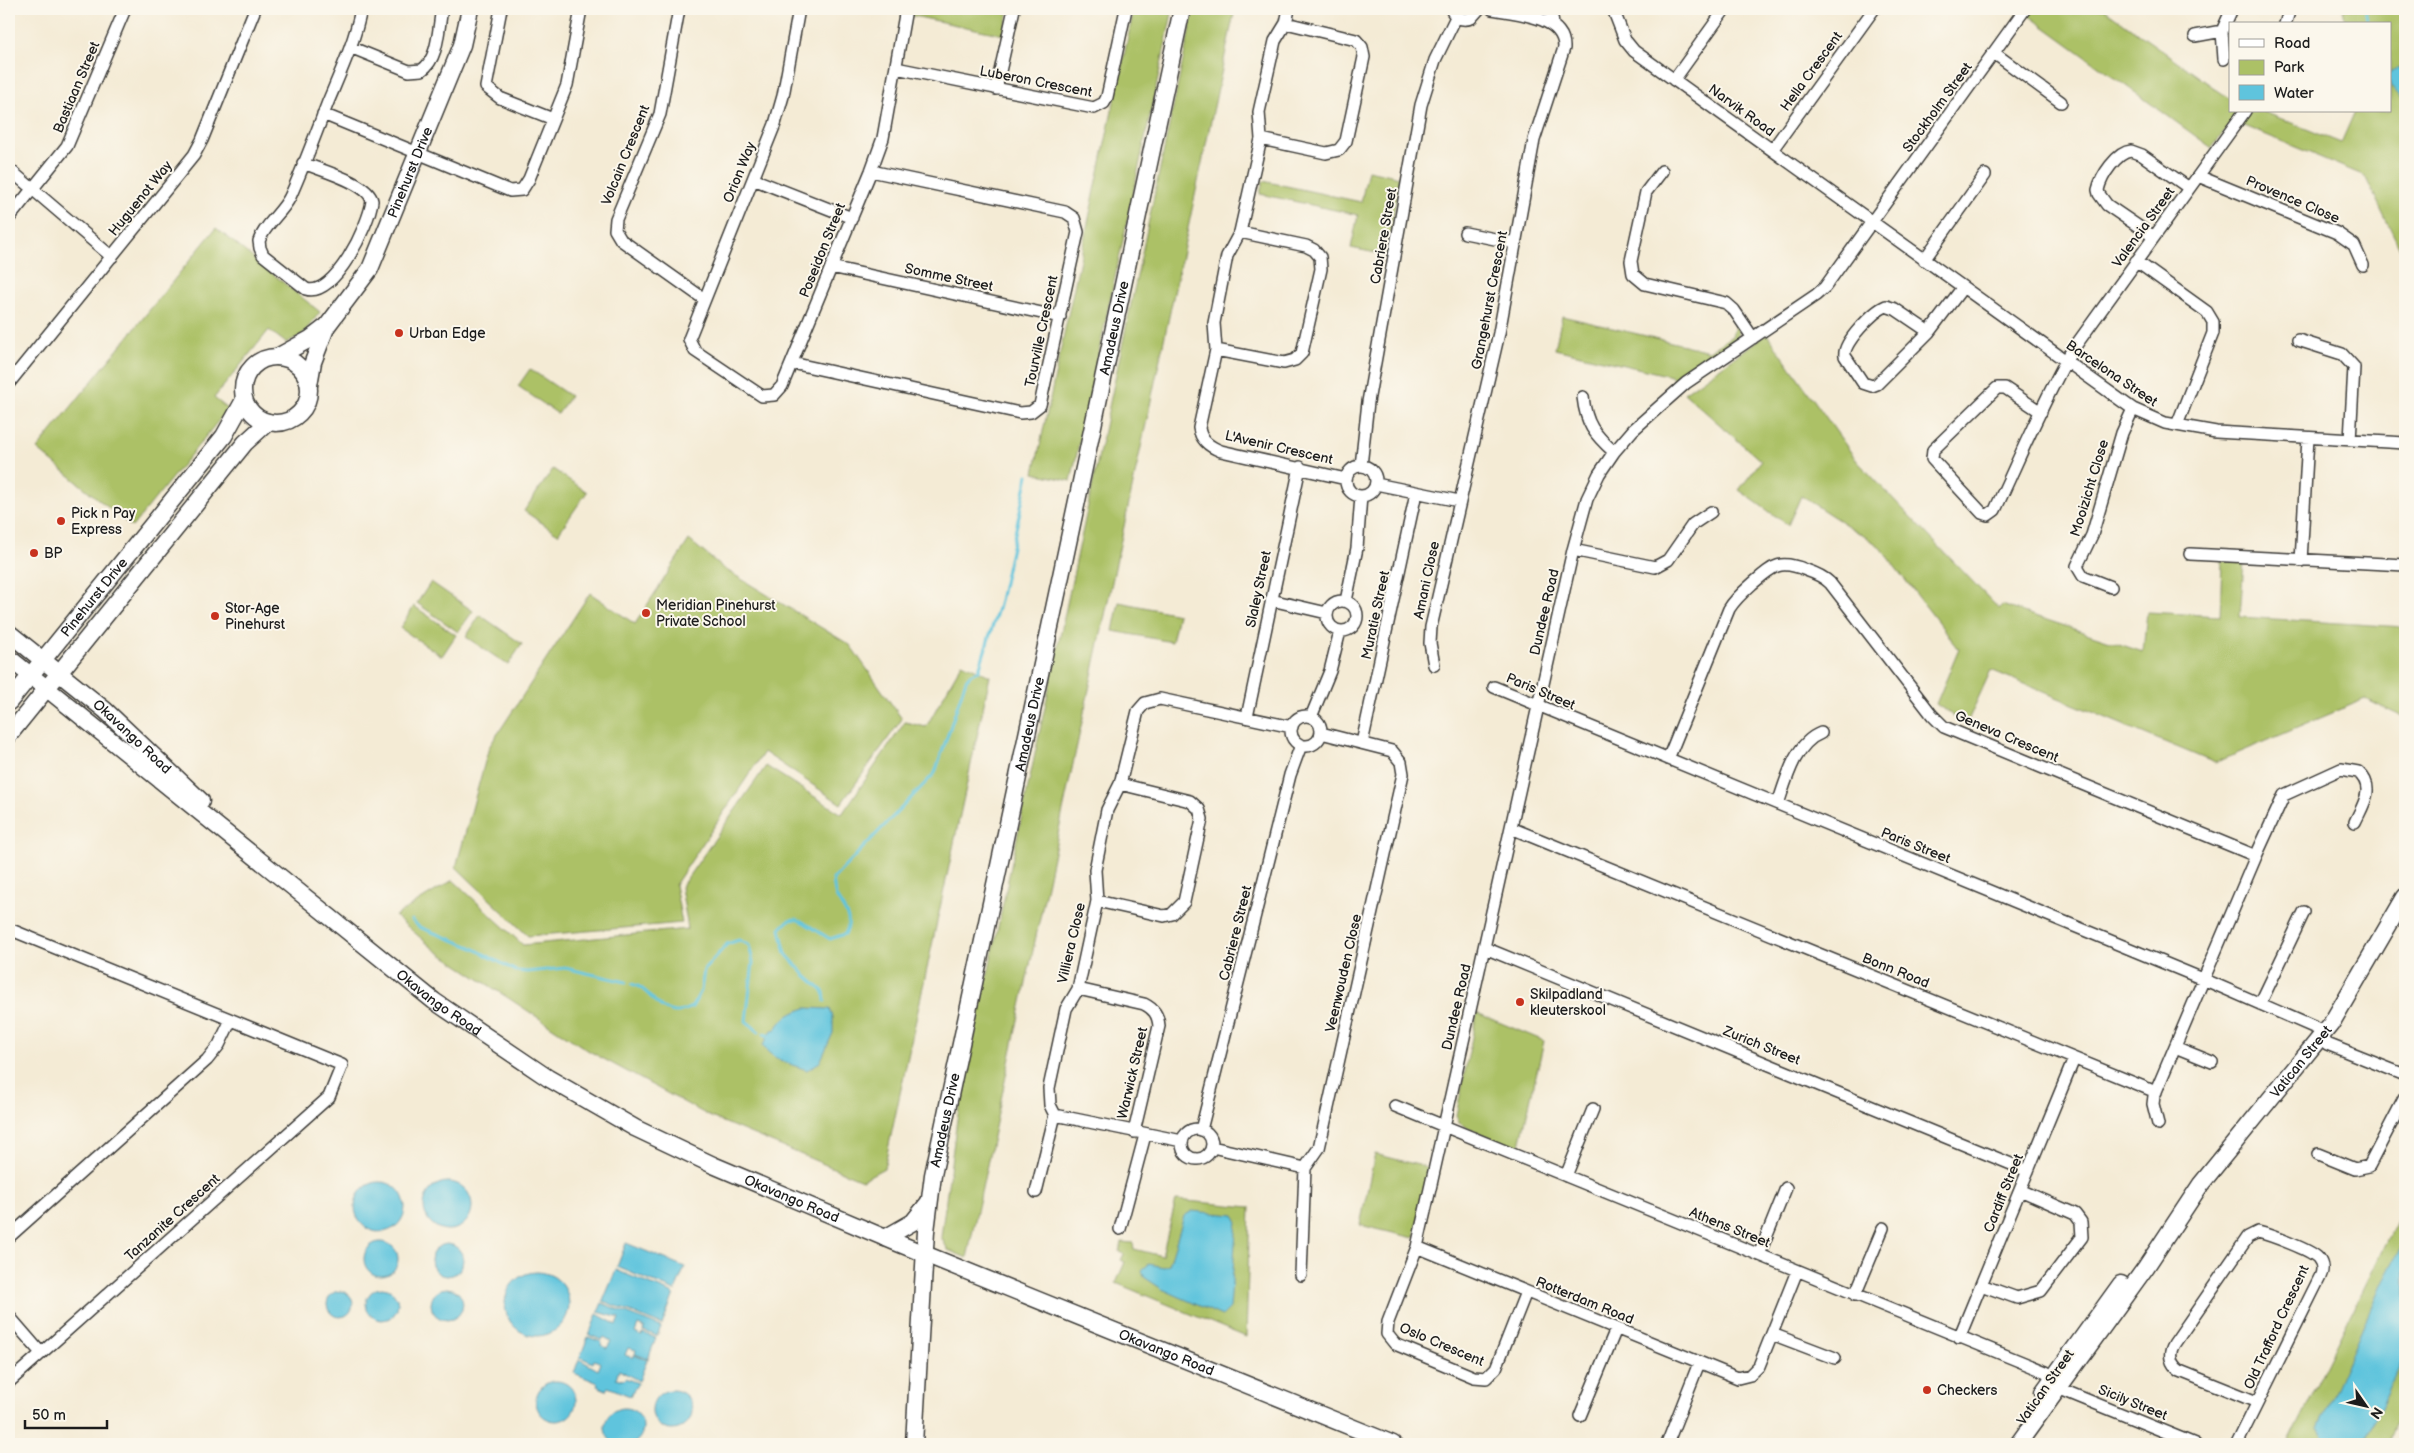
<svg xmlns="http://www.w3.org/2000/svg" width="2414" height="1453" font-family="'Balsamiq Sans',sans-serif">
  <rect width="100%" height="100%" fill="#fbf7ec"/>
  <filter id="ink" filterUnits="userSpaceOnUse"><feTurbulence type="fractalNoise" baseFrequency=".02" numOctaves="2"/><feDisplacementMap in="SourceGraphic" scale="10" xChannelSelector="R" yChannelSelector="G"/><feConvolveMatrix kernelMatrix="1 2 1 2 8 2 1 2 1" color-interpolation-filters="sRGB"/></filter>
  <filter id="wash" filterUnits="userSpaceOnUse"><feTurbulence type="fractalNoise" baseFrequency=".0096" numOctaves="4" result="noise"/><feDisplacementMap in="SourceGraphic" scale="20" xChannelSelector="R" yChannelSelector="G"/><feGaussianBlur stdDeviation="1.12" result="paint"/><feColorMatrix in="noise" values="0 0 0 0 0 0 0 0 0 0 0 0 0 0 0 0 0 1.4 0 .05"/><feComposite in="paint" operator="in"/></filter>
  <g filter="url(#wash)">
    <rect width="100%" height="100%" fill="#f4ebd5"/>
    <path fill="#acc166" stroke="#646e41" d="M911,9h98l-5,26 -95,-20z
      M1134,9h39l-102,472 -37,-8z
      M1194,9h41l-268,1249 -19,-8 -7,-13 16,-118z
      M2033,9h71l126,90v12h9l-27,37 -184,-133z
      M2343,9h62v250l-40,-83 -125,-52 10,-13h12l79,32 14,-32h35v-87h-44z
      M1368,170l32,7 -14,78 -35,-7 7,-33 -98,-21 3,-13 98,21z
      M216,228l104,84 -17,22 -17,9 -17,-13 -55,68 14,11 -96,118 -95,-78z
      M1562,316l147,35 23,-15 4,-14 3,12 -6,10 -57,39 -5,-7 -116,-27z
      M1767,334l90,127 142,148 3,-4 141,47 4,-40 73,4 2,-55 22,1 -4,55 165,10v91l-40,-19 -150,64 -224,-93 -25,55 -30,-21 23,-55 -81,-104 -77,-49 -13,29 -49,-35 22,-29 -77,-68z
      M530,369l40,27 -12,18 -40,-28z
      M553,469l34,23 -29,42 -34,-23z
      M689,540l34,28 127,77 52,74 -61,85 -77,-52 -89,133 7,38 -154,13 -72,-69 33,-120 101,-154 45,31z
      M431,582l42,29 -15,21 -41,-29z
      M1119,602l59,12 -6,28 -59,-11z
      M414,606l42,29 -14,21 -42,-28z
      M480,615l42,29 -14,21 -42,-28z
      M962,663l28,13 -106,492 -22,12 -151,-63 -122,-66 -154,-101 -40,-34 58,-36 70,65 165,-16 -7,-42 85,-121 76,48 63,-92 21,5z
      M1477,1013l67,28 -25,108 -53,-22 -7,-4 -3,-8z
      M1375,1154l55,14 -16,70 -54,-13z
      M1176,1200l74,7 -4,130 -130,-54 9,-21 -4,-2 3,-6 -4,-2 2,-10 11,1 1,6 28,7z
      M2405,1205v198l-17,41h-101z"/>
    <path fill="#5fc4dd" stroke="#3e707c" d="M2397,68l8,3v31l-15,-17v-12z
      M806,1008l24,1 3,8v16l-13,29 -13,8c-14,-5 -38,-11 -44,-25l9,-15 4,-1c7,-12 17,-17 30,-21z
      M424 1206a24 24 0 1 1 48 0a24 24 0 1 1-48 0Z
      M355 1207a25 25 0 1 1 50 0a25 25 0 1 1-50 0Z
      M1192,1211l42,4 3,5 -7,88 -8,8 -60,-27 -18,-12 -2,-7 7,-6 15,3 5,-2 15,-49z
      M2405,1239v115l-41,90h-39l-6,-16 63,-145z
      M364 1259a17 17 0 1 1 34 0a17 17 0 1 1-34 0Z
      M626,1243l59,24 -10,24 -58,-24z
      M431 1260a16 16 0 1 1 32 0a16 16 0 1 1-32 0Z
      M616,1270l58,24 -12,31 -59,-24z
      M505 1304a32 32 0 1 1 64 0a32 32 0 1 1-64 0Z
      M431 1304a16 16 0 1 1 32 0a16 16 0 1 1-32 0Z
      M366 1304a16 16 0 1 1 32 0a16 16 0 1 1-32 0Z
      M327 1304a13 13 0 1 1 26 0a13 13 0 1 1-26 0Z
      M602,1303l59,24 -4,9 -13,-5 1,-3 -7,-3 -3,8 7,3 1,-3 13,5 -8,21 -13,-5 1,-4 -8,-2 -3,7 8,3 1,-3 13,5 -8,21 -20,-11 -3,8 7,2 2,-2 13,5 -8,13 -22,-9 -2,3 -9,-4 1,-3 -24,-10 5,-14 19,11 3,-7 -7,-3 -1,3 -13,-6 8,-20 14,5 -1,3 6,3 4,-7 -7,-4 -2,3 -13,-5 8,-21 20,11 3,-7 -22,-6z
      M536 1401a20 20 0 1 1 40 0a20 20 0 1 1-40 0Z
      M652 1410a20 20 0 1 1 40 0a20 20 0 1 1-40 0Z
      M605 1427a19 19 0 1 1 38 0a19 19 0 1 1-38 0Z"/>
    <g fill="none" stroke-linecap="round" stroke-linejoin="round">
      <path stroke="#5fc4dd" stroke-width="3" d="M2365,9l3,15
        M412,920l7,7 52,20 45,24 11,1 38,-4 61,14
        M632,984c18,4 24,28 45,28 5,0 11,-4 15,-5l9,-16 3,-21 23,-26 12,-4 10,5 4,17 -7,59 13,11
        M825,1001l-1,-9 -18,-16 -20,-22 -6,-25 9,-9 7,-1 7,3 27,17 15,-5c9,-17 -2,-23 -9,-38 -2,-5 -2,-11 -3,-17l102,-106 31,-93 4,-5 9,-5 20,-65 29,-130
        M764,1034l8,3"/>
    </g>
  </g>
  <g filter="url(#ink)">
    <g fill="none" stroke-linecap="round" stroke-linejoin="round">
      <g stroke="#3c3b38" stroke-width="14">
        <path id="street" d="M501,9l-15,78 14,11 53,21
          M679,9l-19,105 -44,105 -1,11 6,10 83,59
          M799,9l-16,87 -8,28 -86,215 6,12 67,45 12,-1 8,-9 89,-215 12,-33 23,-129
          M1289,9l-3,14 -11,18 -16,71 2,27 -21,93 -13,24 -13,67 2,27 -17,78c2,13 11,19 22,23l125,28
          M1451,9c4,9 11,12 20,9l8,-9
          M1551,9l2,16
          M1613,9l12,31 9,11 499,358 32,14 51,9 189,11
          M2285,24l5,-15
          M2195,36l27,-5
          M350,47l59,24 13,-1c17,-12 16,-42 20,-61
          M1994,53l67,49
          M2224,59l-2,-28 10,-22
          M896,68l198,40 10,-5 3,-6 19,-88
          M1674,80l51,-71
          M996,89l18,-80
          M323,114l187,77 12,-1 7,-11 38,-94 14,-76
          M1261,139l65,14 13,-3 7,-9 18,-84 -2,-10 -6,-7 -70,-17
          M1772,150l102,-141
          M303,163c17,7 66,20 69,38 -3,24 -38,97 -66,88l-43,-34 -3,-7 -1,-7c6,-17 23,-28 31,-44 14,-31 26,-64 38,-95 13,-31 27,-61 33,-93
          M9,169l103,88
          M1662,171l-16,21 -15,69 2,13 12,10 81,19 8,7 19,28
          M2198,176l139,57 17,12 9,20
          M753,179l99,39
          M9,218l58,-72 58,-137
          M1465,233l50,10
          M2154,237l-47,-32 -8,-11 -1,-4c3,-14 19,-38 33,-39l11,4 47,33
          M1924,260l61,-85
          M2136,261l71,51 6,10v11l-36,92
          M831,267l229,50
          M1929,332l-34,-23 -9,-3c-12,5 -44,37 -41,50l18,27 9,3 5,-2 52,-52 34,-45
          M2298,340l44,14 12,13 -4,73
          M1216,350l68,13 11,-3 7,-7 19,-84 -1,-12 -6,-7 -8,-4 -66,-14
          M792,363l228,50 11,-1 9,-7 38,-173 -4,-14 -9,-6 -194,-41
          M9,383l185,-228 8,-15 53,-131
          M1583,397c3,27 11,37 31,55
          M2041,412l-36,-24h-8l-64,62 -1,9 50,54 6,2 7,-5c25,-53 47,-107 76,-158l174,-241
          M1361,466l7,-64 53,-297 14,-45 21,-43
          M1346 481a15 15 0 1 1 30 0a15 15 0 1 1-30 0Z
          M1376,484l83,17
          M1573,550l82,17 13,-7 25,-36 18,-12
          M2190,554l215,11
          M2301,561l7,-123
          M2111,587l-28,-11 -6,-10 15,-31 30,-102 11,-24
          M1271,600l56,13
          M1346,601l11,-53 4,-52
          M1327 616a15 15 0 1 1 30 0a15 15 0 1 1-30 0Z
          M1434,665l-4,-22 1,-16 68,-294 35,-193 30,-92c1,-32 -49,-35 -72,-39
          M1494,687l709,292 115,50 9,15 78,31
          M1291 731a15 15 0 1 1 30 0a15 15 0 1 1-30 0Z
          M1247,717l53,-250
          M1311,717l19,-46 10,-40
          M1362,743l54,-250
          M1668,759l61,-150c6,-10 14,-17 23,-25 21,-18 27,-25 54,-14 9,3 17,6 24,13l102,132 12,12 312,129 -102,240 -1,8 5,20
          M1778,804c8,-24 17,-61 43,-71
          M1511,828l645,264
          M2256,856l28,-61 57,-26 17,3c18,15 5,33 -3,50
          M1097,901l67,15 8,-2 12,-12 18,-83 -3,-10 -9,-8 -70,-17
          M9,929l333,136 -13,32 -320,285
          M1485,948l543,223
          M1078,989l66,15c10,5 14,11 15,22l-25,106
          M2260,1004l44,-92
          M2175,1047l37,15
          M1395,1106l651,266 19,19 130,53
          M1055,1115l127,26
          M1182 1144a15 15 0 1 1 30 0a15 15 0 1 1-30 0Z
          M1201,1130l89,-355 11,-30
          M1212,1147l93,21
          M2318,1154l37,15 14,-3 36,-69
          M1566,1176l27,-67
          M1036,1192l19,-77 -5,-10 -1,-17 17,-79 12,-20 19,-88 -2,-31 12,-60 13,-26 18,-73 7,-8 15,-4 132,28
          M1120,1229l25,-94
          M9,1237l198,-177 12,-15 12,-25
          M1417,1247l321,131 12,-3 9,-9 38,-95
          M1759,1255l27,-67
          M1301,1275l4,-107 14,-20 84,-374 -2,-12 -9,-11 -71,-18
          M1981,1285l36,13 24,-7 41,-54 -1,-15 -6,-8 -55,-24
          M1526,1292l-30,76 -10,10 -12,-1 -79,-33 -8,-10 1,-12 29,-75 156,-697 14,-51 12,-25 15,-22 19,-22 53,-47 130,-88 9,-8 200,-278
          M1855,1295l28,-67
          M9,1316l32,37
          M1772,1334l63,24
          M1959,1338l115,-279
          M1580,1416l36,-87
          M1667,1444l32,-81
          M2237,1444l83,-167c3,-6 3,-13 -2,-19 -7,-8 -48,-23 -60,-26l-10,5 -74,107c-6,10 -4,20 6,27l77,31"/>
      </g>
      <g stroke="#3c3b38" stroke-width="19">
        <g id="secondary">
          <path id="s1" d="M277,357l33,-18 17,-13 43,-57 92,-224 8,-36"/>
          <circle cx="276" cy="390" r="33"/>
          <path d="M309,385l4,-23 13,-34"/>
          <path id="s2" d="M9,633l96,77 96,91"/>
          <path id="s3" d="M9,658l425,343 114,77 87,50 78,37 182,77 498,202"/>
          <path id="s4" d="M9,702l215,-266 20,-36"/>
          <path d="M9,735l236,-292 23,-21"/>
          <path d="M885,1238l28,-16 16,-20"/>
          <path d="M2043,1392l78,-108"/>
          <path id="s5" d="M914,1444l12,-213 7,-56 249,-1166"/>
          <path id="s6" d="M2018,1444l128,-177 55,-83 130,-160 74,-127"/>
        </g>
      </g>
      <use href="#street" stroke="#fff" stroke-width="11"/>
      <use href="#secondary" stroke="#fff" stroke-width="16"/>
    </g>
  </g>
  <g fill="#c8321e" stroke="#fbf7ec" stroke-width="2">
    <circle cx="399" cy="333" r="5"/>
    <circle cx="61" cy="521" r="5"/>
    <circle cx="34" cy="553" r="5"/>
    <circle cx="646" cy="613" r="5"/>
    <circle cx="215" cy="616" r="5"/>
    <circle cx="1520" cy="1002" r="5"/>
    <circle cx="1927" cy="1390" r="5"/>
  </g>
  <g text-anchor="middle" stroke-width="4" stroke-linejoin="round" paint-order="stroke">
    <g font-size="14" fill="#1c1c1c" stroke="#fbf7ec">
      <text transform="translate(1811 71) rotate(-54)" y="5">Hella Crescent</text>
      <text transform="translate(1036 81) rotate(11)" y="5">Luberon Crescent</text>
      <text transform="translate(76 87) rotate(-67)" y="5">Bastiaan Street</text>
      <text transform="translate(1937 107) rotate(-54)" y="5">Stockholm Street</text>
      <text transform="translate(1742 110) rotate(36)" y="5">Narvik Road</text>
      <text transform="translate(625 155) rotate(-68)" y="5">Volcain Crescent</text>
      <text transform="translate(739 172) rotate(-68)" y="5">Orion Way</text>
      <text dy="5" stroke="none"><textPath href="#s1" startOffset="235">Pinehurst Drive</textPath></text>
      <text transform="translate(140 198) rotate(-51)" y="5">Huguenot Way</text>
      <text transform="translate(2293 199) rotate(23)" y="5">Provence Close</text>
      <text transform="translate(2143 227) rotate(-54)" y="5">Valencia Street</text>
      <text transform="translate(1383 236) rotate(-80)" y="5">Cabriere Street</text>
      <text transform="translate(822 250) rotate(-68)" y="5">Poseidon Street</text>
      <text transform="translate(949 277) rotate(12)" y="5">Somme Street</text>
      <text transform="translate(1489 300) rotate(-79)" y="5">Grangehurst Crescent</text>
      <text dy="5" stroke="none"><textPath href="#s5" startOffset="1136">Amadeus Drive</textPath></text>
      <text transform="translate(1041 331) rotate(-78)" y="5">Tourville Crescent</text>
      <text transform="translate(2112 373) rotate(34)" y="5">Barcelona Street</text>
      <text transform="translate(1279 447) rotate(13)" y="5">L'Avenir Crescent</text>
      <text transform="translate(2089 488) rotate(-73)" y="5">Mooizicht Close</text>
      <text transform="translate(1426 580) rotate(-78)" y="5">Amani Close</text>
      <text transform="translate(1258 589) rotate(-78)" y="5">Slaley Street</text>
      <text dy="5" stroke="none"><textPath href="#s4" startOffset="135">Pinehurst Drive</textPath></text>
      <text transform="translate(1544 612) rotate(-77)" y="5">Dundee Road</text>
      <text transform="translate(1375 615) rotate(-78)" y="5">Muratie Street</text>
      <text transform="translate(1541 691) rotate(23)" y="5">Paris Street</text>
      <text dy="5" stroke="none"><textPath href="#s5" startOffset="731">Amadeus Drive</textPath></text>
      <text transform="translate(2007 736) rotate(23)" y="5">Geneva Crescent</text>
      <text dy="5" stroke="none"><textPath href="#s2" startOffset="161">Okavango Road</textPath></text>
      <text transform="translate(1916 845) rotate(22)" y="5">Paris Street</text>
      <text transform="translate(1235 933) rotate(-76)" y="5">Cabriere Street</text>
      <text transform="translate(1071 943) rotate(-77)" y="5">Villiera Close</text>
      <text transform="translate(1896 970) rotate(22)" y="5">Bonn Road</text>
      <text transform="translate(1343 973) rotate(-77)" y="5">Veenwouden Close</text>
      <text dy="5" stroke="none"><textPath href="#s3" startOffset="551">Okavango Road</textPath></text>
      <text transform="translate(1456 1007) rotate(-77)" y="5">Dundee Road</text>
      <text transform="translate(1762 1045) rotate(22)" y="5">Zurich Street</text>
      <text dy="5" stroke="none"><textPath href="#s6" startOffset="476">Vatican Street</textPath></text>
      <text transform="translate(1132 1073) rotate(-77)" y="5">Warwick Street</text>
      <text dy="5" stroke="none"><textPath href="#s5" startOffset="326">Amadeus Drive</textPath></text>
      <text transform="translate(2003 1193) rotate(-68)" y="5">Cardiff Street</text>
      <text dy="5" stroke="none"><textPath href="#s3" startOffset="956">Okavango Road</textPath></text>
      <text transform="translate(172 1217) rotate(-42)" y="5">Tanzanite Crescent</text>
      <text transform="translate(1730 1227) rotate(22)" y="5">Athens Street</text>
      <text transform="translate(1585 1300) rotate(22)" y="5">Rotterdam Road</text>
      <text transform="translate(2276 1327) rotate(-65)" y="5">Old Trafford Crescent</text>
      <text transform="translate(1442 1344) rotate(23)" y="5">Oslo Crescent</text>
      <text dy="5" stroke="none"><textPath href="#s3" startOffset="1361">Okavango Road</textPath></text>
      <text transform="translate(2045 1387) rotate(-55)" y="5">Vatican Street</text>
      <text transform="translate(2133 1402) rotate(22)" y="5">Sicily Street</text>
    </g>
    <g font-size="14" fill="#1c1c1c" stroke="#fbf7ec" text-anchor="start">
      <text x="409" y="338">Urban Edge</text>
      <text x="71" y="518">Pick n Pay<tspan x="71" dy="16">Express</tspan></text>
      <text x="44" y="558">BP</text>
      <text x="656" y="610">Meridian Pinehurst<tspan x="656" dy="16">Private School</tspan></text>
      <text x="225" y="613">Stor-Age<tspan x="225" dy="16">Pinehurst</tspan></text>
      <text x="1530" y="999">Skilpadland<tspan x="1530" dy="16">kleuterskool</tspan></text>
      <text x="1937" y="1395">Checkers</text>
    </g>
  </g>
  <rect width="2414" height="1453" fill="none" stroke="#fbf7ec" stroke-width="30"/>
  <rect x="2229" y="22" width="162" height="90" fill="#fbf7ec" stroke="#a29f99"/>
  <rect x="2239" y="39" width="25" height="8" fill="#ffffff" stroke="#a29f99"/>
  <text x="2274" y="48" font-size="15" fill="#1c1c1c">Road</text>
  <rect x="2239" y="60" width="25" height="15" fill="#acc166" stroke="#a29f99"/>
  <text x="2274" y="72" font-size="15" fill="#1c1c1c">Park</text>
  <rect x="2239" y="85" width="25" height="15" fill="#5fc4dd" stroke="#a29f99"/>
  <text x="2274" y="98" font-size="15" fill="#1c1c1c">Water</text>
  <g transform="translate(2366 1406) rotate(124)" stroke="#fbf7ec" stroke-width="4" paint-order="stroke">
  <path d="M0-4L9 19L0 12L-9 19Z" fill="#1c1c1c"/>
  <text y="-8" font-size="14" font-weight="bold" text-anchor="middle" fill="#1c1c1c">N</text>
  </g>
  <path d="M25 1420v8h82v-8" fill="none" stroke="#1c1c1c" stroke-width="2.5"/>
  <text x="32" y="1420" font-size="15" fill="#1c1c1c" stroke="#fbf7ec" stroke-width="4" paint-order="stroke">50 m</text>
</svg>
